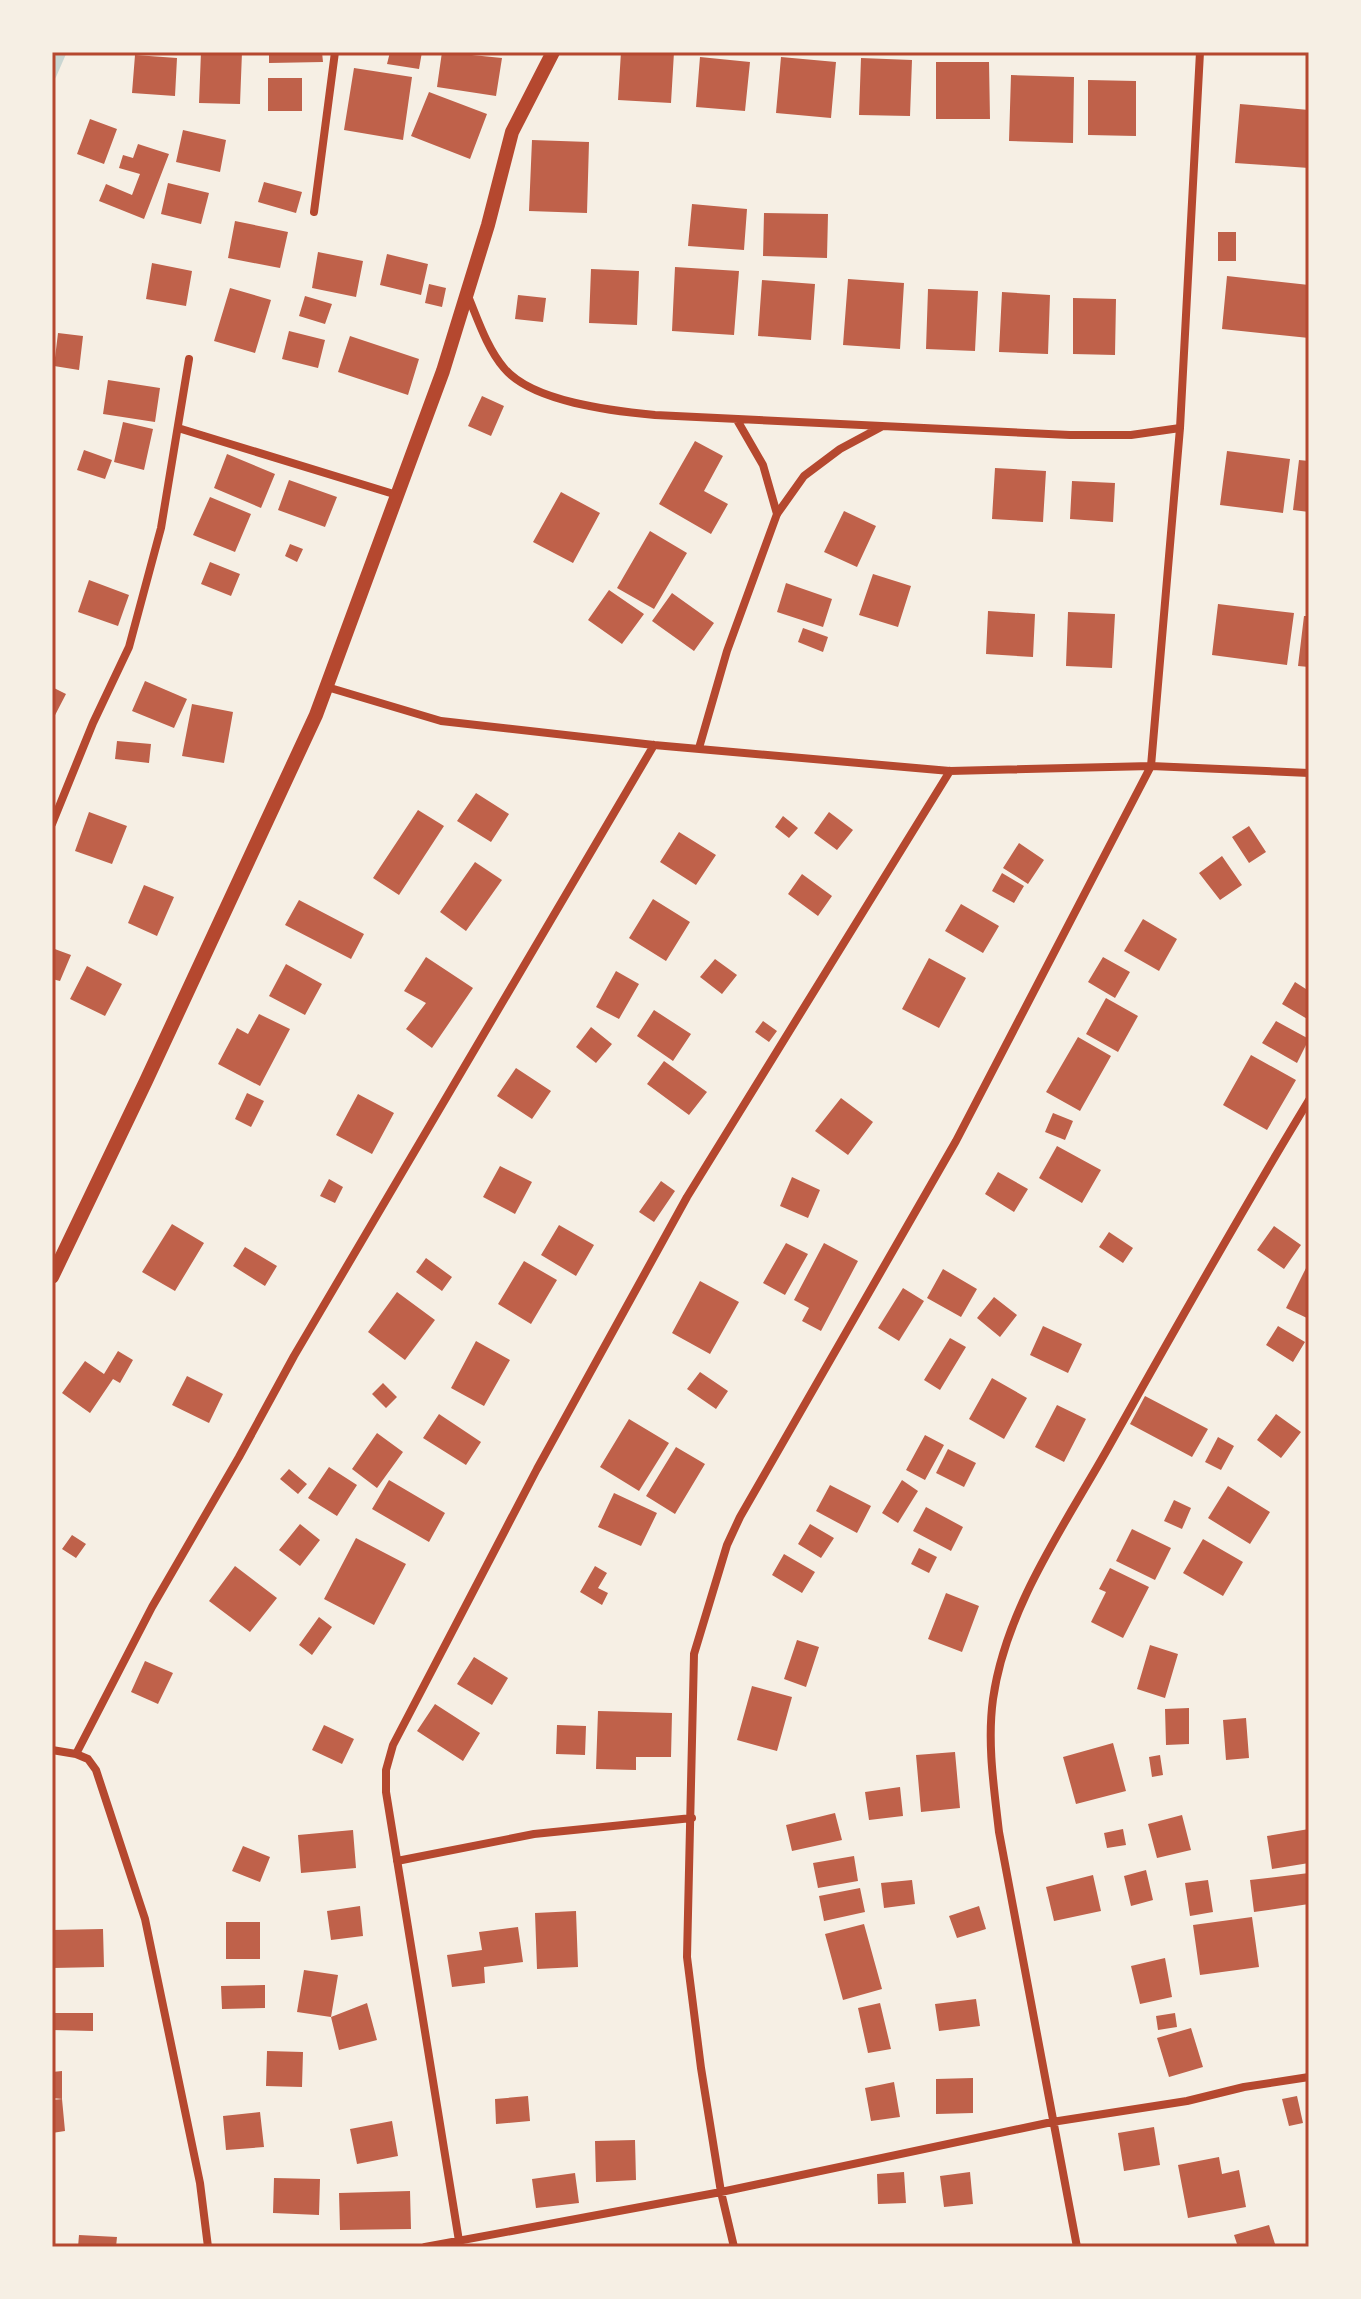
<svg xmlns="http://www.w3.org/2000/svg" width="1361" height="2299" font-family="Overpass,sans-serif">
  <rect width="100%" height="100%" fill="#f6efe4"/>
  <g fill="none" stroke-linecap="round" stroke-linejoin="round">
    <path stroke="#c9d6d2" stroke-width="9" d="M52,75l10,-23"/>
  </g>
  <path fill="#bf614a" d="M201,52h41l-2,52 -41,-1z
    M269,52h53l1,10 -54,1z
    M390,52h32l-3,17 -32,-5z
    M442,52l60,6 -6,38 -59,-9z
    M621,52h53l-3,51 -53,-3z
    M135,55l42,3 -2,38 -43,-3z
    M700,57l50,5 -5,49 -49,-4z
    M781,57l55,5 -5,56 -55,-5z
    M861,58l51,2 -2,56 -51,-1z
    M936,62h53l1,57h-54z
    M354,68l58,9 -9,63 -59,-10z
    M1011,75l63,2 -1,66 -64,-2z
    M268,78h34v33h-34z
    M1088,80l48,1v55l-48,-1z
    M429,92l58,22 -17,45 -59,-23z
    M1240,104l69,6v58l-74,-5z
    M90,119l27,10 -13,35 -27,-10z
    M183,130l43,10 -6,32 -44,-10z
    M532,140l57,2 -2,71 -58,-2z
    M138,144l31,10 -25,65 -45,-18 7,-17 26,11 8,-21 -21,-6 4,-13 10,3z
    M264,182l38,10 -6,21 -38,-11z
    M168,183l41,10 -8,31 -40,-10z
    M692,204l55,5 -3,41 -56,-4z
    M764,213l64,1 -1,44 -64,-2z
    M235,221l53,11 -8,36 -52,-10z
    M1218,232h18v29h-18z
    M318,252l45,9 -7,36 -44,-9z
    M387,254l41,10 -7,31 -41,-10z
    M152,263l40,8 -6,35 -40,-7z
    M675,267l64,4 -5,64 -62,-4z
    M591,269l48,2 -2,54 -48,-2z
    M1227,276l82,9v53l-87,-9z
    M848,279l56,4 -4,66 -57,-4z
    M762,280l53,4 -4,56 -53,-4z
    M429,284l17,4 -4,19 -17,-4z
    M230,288l41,12 -16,53 -41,-12z
    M928,289l50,2 -3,60 -49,-2z
    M1002,292l48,3 -2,59 -49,-2z
    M518,295l28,3 -3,24 -28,-3z
    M305,296l27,8 -7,20 -26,-8z
    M1073,298l43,1 -1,56 -42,-1z
    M289,331l36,9 -7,28 -36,-9z
    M58,333l25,3 -4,34 -25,-4z
    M350,336l69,23 -11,36 -70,-23z
    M108,380l52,8 -5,34 -52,-8z
    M482,396l22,10 -13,30 -23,-10z
    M123,422l30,7 -9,41 -30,-8z
    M695,441l28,15 -19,35 24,13 -17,30 -52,-30z
    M84,450l28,10 -7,19 -28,-9z
    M1227,451l63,8 -7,54 -63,-8z
    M227,454l48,20 -14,34 -47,-20z
    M1299,460l10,1v51l-16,-2z
    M995,468l51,3 -3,51 -51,-3z
    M289,480l48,17 -12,30 -47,-17z
    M1072,481l43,2 -2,39 -43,-3z
    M561,492l39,21 -27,50 -40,-21z
    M210,497l41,17 -16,38 -42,-17z
    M844,511l32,15 -19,41 -33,-15z
    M650,531l37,22 -33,56 -37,-21z
    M290,544l13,5 -6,13 -12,-6z
    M210,562l30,12 -9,22 -30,-12z
    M873,574l38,12 -13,41 -39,-12z
    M89,580l40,15 -11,31 -40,-14z
    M786,583l46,16 -9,28 -46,-15z
    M609,590l35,24 -22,30 -34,-24z
    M672,593l42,30 -20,28 -42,-30z
    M1218,604l76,9 -7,52 -75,-10z
    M988,611l47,3 -2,43 -47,-3z
    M1068,612l47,2 -3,54 -46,-2z
    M1304,616h5v51l-11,-1z
    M803,628l25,9 -5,15 -25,-10z
    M145,681l42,18 -13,29 -42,-17z
    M52,687l14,7 -14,27z
    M192,704l41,8 -9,51 -42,-7z
    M117,741l34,3 -2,19 -34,-4z
    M476,793l33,21 -18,28 -34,-21z
    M418,810l26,16 -45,69 -26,-17z
    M89,812l38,14 -15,38 -37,-13z
    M829,812l24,18 -16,20 -23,-17z
    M783,816l15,12 -9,10 -14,-11z
    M1249,826l17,26 -17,11 -17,-26z
    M679,832l37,23 -20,30 -36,-23z
    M1019,843l25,17 -16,24 -25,-16z
    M1222,856l20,29 -22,15 -21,-27z
    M475,862l27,18 -36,51 -26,-19z
    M1002,873l22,13 -10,17 -22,-12z
    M802,874l30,22 -14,20 -30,-22z
    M144,885l30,12 -17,39 -29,-13z
    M653,899l37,23 -24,39 -37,-23z
    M299,900l65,34 -13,25 -66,-34z
    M961,904l38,22 -16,27 -38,-22z
    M1143,919l34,20 -18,32 -35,-20z
    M52,948l19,7 -11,26 -8,-2z
    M426,957l47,31 -41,60 -26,-19 20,-26 -22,-12z
    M1103,957l27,15 -15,26 -27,-16z
    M929,958l37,20 -27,50 -37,-19z
    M715,959l22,16 -15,19 -22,-17z
    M286,964l36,20 -17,31 -36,-19z
    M87,966l35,18 -17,32 -35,-17z
    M616,971l23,13 -20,35 -23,-12z
    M1295,982l14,9v29l-27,-16z
    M1106,998l32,18 -20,36 -32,-18z
    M654,1010l37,24 -18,27 -36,-25z
    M259,1014l31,15 -30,57 -42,-22 19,-36 11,6z
    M763,1021l14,10 -8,11 -14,-10z
    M1276,1021l33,18 -12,24 -35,-20z
    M591,1027l21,17 -16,19 -20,-16z
    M1078,1037l33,19 -31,55 -34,-19z
    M1251,1055l45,25 -29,50 -44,-25z
    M664,1061l43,31 -18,23 -42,-31z
    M516,1068l35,23 -19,28 -35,-23z
    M247,1093l17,8 -13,26 -16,-8z
    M358,1094l36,19 -22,41 -36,-19z
    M841,1098l32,24 -25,33 -33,-24z
    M1053,1113l20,8 -8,19 -20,-8z
    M1057,1146l44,24 -19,33 -43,-25z
    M500,1166l32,16 -17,32 -32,-17z
    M998,1172l30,17 -14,23 -29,-18z
    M792,1177l28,13 -12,28 -28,-12z
    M329,1179l14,8 -8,16 -15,-7z
    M661,1181l14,10 -21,31 -15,-10z
    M172,1224l32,19 -29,48 -33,-19z
    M559,1225l35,20 -18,31 -35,-21z
    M1274,1226l27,19 -17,24 -27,-19z
    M1109,1232l24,16 -10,15 -24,-16z
    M786,1243l22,11 -23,41 -22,-12z
    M824,1243l34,18 -37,70 -19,-10 7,-13 -15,-8z
    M245,1247l32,19 -12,20 -32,-20z
    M426,1258l26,19 -10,14 -26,-19z
    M524,1261l33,19 -26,44 -33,-20z
    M1309,1262v57l-23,-11z
    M943,1269l34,20 -16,28 -34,-19z
    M700,1281l39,21 -29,52 -38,-21z
    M903,1288l21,13 -25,40 -21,-13z
    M397,1292l38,28 -30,40 -37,-28z
    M994,1297l23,18 -17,22 -23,-19z
    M1043,1326l39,18 -14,29 -38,-18z
    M1278,1326l27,16 -12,20 -27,-17z
    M950,1338l16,9 -26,43 -16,-10z
    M476,1341l34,19 -26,46 -33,-18z
    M118,1351l15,9 -13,23 -7,-4 -23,34 -28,-20 23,-32 19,13z
    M700,1372l28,19 -12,18 -29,-20z
    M187,1376l36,18 -14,29 -37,-18z
    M992,1378l35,20 -23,41 -35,-20z
    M383,1383l14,14 -11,11 -14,-14z
    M1145,1396l63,33 -16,28 -62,-33z
    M1057,1405l29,14 -22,43 -29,-15z
    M439,1414l42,28 -15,23 -43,-27z
    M1276,1414l25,18 -20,26 -24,-18z
    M629,1419l40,24 -30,48 -39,-24z
    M377,1433l26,19 -26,36 -25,-19z
    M925,1435l19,10 -19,35 -19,-10z
    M1218,1437l16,9 -13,24 -16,-8z
    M676,1447l29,17 -30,50 -29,-18z
    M948,1449l28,14 -12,24 -28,-14z
    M329,1467l28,18 -20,31 -29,-18z
    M289,1469l18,15 -9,10 -18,-15z
    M389,1480l56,33 -16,29 -57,-33z
    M902,1480l16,11 -20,32 -16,-10z
    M830,1485l41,21 -14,27 -41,-22z
    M1228,1486l42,26 -20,32 -42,-26z
    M614,1493l43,20 -16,33 -43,-19z
    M1174,1500l17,8 -9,21 -18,-8z
    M926,1507l37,20 -12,24 -38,-20z
    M300,1524l20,16 -20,26 -21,-16z
    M810,1524l24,14 -13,20 -23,-14z
    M1132,1529l39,19 -16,32 -39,-19z
    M72,1535l14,9 -10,14 -14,-9z
    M356,1538l50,26 -32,61 -50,-26z
    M1203,1539l40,23 -20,34 -40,-23z
    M919,1548l18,9 -8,16 -18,-9z
    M784,1554l31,18 -13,21 -30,-18z
    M235,1566l42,32 -27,34 -41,-31z
    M595,1566l12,7 -9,15 10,5 -6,12 -22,-13z
    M1110,1568l39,19 -26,51 -32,-16 15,-30 -7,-3z
    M946,1593l33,13 -17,46 -34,-13z
    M319,1617l13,10 -20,28 -13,-10z
    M797,1640l22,7 -13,40 -22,-8z
    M1150,1645l28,9 -13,44 -28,-9z
    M474,1657l34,21 -16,27 -35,-21z
    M145,1661l28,12 -15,31 -27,-12z
    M752,1686l40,11 -15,54 -40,-11z
    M435,1704l45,29 -17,28 -46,-30z
    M1189,1708v36l-23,1 -1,-36z
    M598,1711l74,2 -1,44h-35v13l-40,-1z
    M1246,1718l3,40 -23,2 -3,-40z
    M324,1725l30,14 -12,25 -30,-14z
    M557,1725l29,1 -1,29 -29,-1z
    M1113,1743l13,48 -50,13 -13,-47z
    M955,1752l5,56 -39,4 -5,-57z
    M1160,1755l3,20 -11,2 -3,-20z
    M900,1787l3,29 -34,4 -4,-28z
    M835,1813l7,27 -50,11 -6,-26z
    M1182,1815l9,35 -34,8 -9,-34z
    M1123,1829l3,16 -19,3 -3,-15z
    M1309,1829v34l-37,6 -5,-33z
    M353,1830l3,38 -55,5 -3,-38z
    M243,1846l27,11 -10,25 -28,-11z
    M854,1856l4,25 -40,7 -5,-25z
    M1146,1870l7,30 -22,6 -7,-30z
    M1309,1873v31l-55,8 -4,-32z
    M1093,1875l8,36 -47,10 -8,-34z
    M912,1880l3,24 -31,4 -3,-25z
    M1208,1880l5,32 -23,4 -5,-33z
    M860,1888l5,24 -41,9 -5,-25z
    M360,1906l3,30 -32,4 -4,-29z
    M979,1906l7,23 -29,9 -8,-22z
    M576,1911l2,56 -41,2 -2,-56z
    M1252,1917l7,50 -59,8 -7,-50z
    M226,1922h34v37h-34z
    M864,1924l18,65 -39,11 -18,-66z
    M518,1927l5,35 -39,5 1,16 -33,4 -5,-32 35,-5 -3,-18z
    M103,1929l1,38 -52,1v-38z
    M1165,1958l7,39 -32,7 -9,-38z
    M304,1970l34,5 -7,42 -34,-5z
    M265,1985v23l-43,1 -1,-23z
    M976,1999l4,27 -41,5 -4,-27z
    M367,2003l10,37 -38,10 -8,-33z
    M880,2003l11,46 -23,4 -10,-45z
    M52,2013h41v18l-41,-1z
    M1175,2013l2,14 -19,3 -2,-14z
    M1191,2028l12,39 -34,10 -12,-39z
    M267,2051l36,1 -1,35 -36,-1z
    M62,2071v28l-10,-1v-26z
    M973,2078v35l-37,1v-35z
    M894,2082l6,35 -29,4 -6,-33z
    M528,2096l2,25 -34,3 -1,-25z
    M1297,2096l6,27 -14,3 -7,-27z
    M62,2099l3,32 -13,2v-33z
    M260,2112l4,35 -38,3 -3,-34z
    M392,2121l6,35 -41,8 -7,-35z
    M1154,2127l6,38 -36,6 -6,-38z
    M635,2140l1,40 -40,2 -1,-41z
    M1219,2157l3,17 17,-4 7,37 -58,11 -10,-53z
    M904,2172l2,31 -28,1 -1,-30z
    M970,2172l3,32 -29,3 -4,-31z
    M575,2173l4,30 -43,5 -4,-29z
    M274,2178l46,1 -1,36 -46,-2z
    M410,2191l1,38 -71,1 -1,-37z
    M1269,2225l7,22h-38l-4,-12z
    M79,2235l38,2 -1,10h-38z"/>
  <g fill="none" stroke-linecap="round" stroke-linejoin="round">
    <path stroke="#b5482f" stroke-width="8" d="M314,212l21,-160
      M468,296c10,24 19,52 36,72 28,34 109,43 151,47l415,20h61l49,-7
      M737,420l26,45 14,49
      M178,428l219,67
      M327,687l114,34 213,24 296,26 201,-5 158,7
      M699,748l28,-97 50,-137 27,-38 36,-27 41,-22
      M52,824l41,-101 36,-76 32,-119 28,-169
      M52,1750l24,4 76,-147 87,-150 55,-101 360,-611
      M76,1754l12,5 8,11 49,149 55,264 8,64
      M397,1861l137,-27 158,-16
      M425,2247l296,-55 331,-70 135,-21 57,-14 65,-10
      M460,2247l-74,-455v-22l7,-25 144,-276 150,-272 263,-426
      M734,2247l-13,-55 -20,-124 -14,-111 7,-303 33,-109 13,-28 216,-376 195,-375 29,-338 20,-376
      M1077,2247l-78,-415c-5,-44 -12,-89 -6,-133 13,-93 74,-177 119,-258 64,-114 129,-229 197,-341"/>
    <path stroke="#b5482f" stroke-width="14" d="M52,1277l94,-196 170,-366 127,-344 45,-146 24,-93 41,-80"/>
  </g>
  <rect width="1361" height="2299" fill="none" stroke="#f6efe4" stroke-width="108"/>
  <rect x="54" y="54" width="1253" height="2191" fill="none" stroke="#b5482f" stroke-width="3"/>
</svg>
